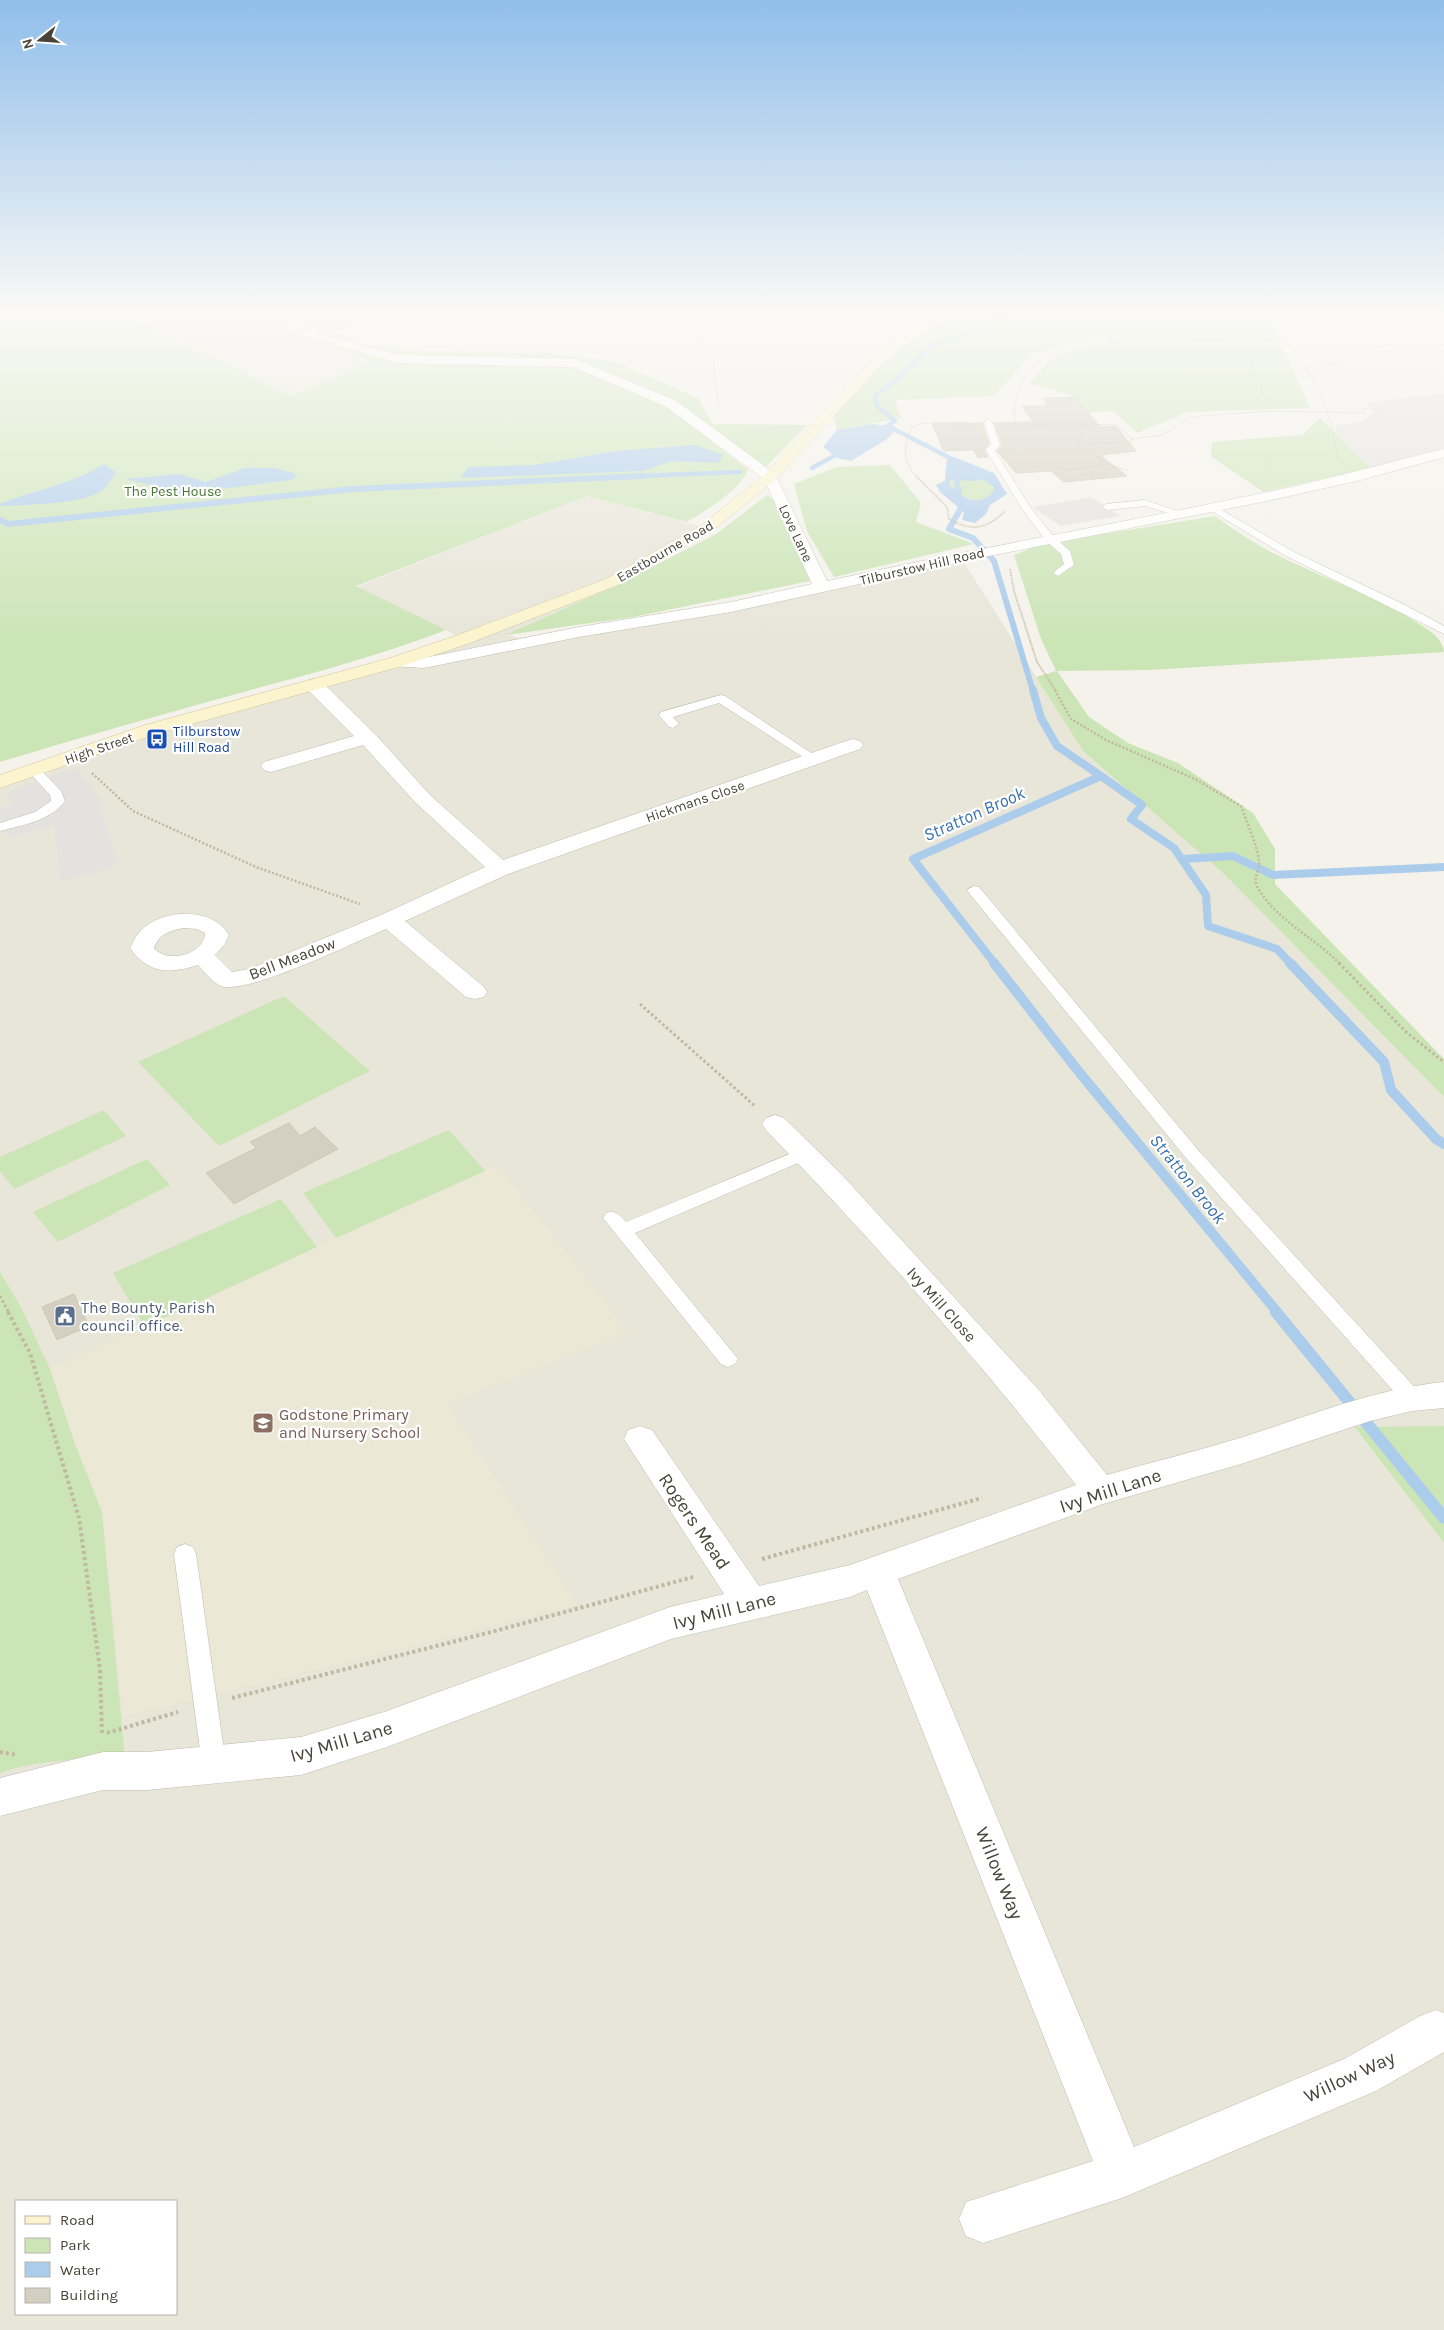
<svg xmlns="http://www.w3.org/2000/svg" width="1444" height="2330" font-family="Karla,sans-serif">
  <rect width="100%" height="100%" fill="#f4f2eb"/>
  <path fill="#e8e5d9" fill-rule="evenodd" d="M0,310h256l14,7 39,-7h132l-110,22 40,30 -80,34 -172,-83 -119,4z
    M587,496l120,32 -88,56 -112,51 12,3 207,-32 234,-50 123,195 142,124 219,222v329l-90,2 90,115v787h-1444v-1548l74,-25 390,-118 -108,-52zM16,2201h160v113h-160z"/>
  <path fill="#ece8d6" d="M496,1164l133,168 -182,72 130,201 -454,112 -21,-205 -28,-71 -24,-72z"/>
  <path fill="#cce5b7" d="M952,310h318l4,19 36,79 -122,4 -51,21 -24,-22 -25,1 -12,-15 -47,-14 23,-25 29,-10 29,-4 -4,-7 -74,17 -38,42 -99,4 6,18 -64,12 -4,-20c33,-38 74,-75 119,-100z
    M119,313l172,83 79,-34 -49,-22 10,-8 30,12 48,7 141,2 66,9 82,36 15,26 94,1 -41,42 -72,-39 54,41c-6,20 -43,42 -61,53l-100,-26 -231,90 90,44c-65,25 -132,43 -199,61 -83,23 -165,46 -247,71v-445z
    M1320,418l51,50 -108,24 -52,-36 1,-14 90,-7z
    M890,465l31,38 -5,19 58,22 -140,33 -27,-46 -13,-47 42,-17z
    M982,479l14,9c-13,21 -35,12 -47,-5l2,-3z
    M767,495l7,5 36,81 -177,36 -127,18 113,-51 97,-50z
    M1215,516c19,14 37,26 58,37 52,26 109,45 157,78 6,4 14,14 14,21l-293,18 -94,1 32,46 39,26 50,20 75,50 22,36v35l169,175v38l-219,-222 -142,-124 -47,-74 20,-6 -15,-32 -27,-84 28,-11z
    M284,996l86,75 -151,75 -81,-84z
    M104,1110l22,26 -112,53 -14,-18v-14z
    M449,1130l36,41 -149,67 -33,-45z
    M147,1159l23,26 -112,57 -25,-30z
    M281,1199l36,48 -172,80 -32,-54z
    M0,1272l21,35 29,62 24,72 28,71 23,247c-41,0 -86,0 -125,14z
    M1444,1426v117l-90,-116z"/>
  <path fill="#e3e2df" d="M1444,393v55l-73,20 -36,-36 2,-7 25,-3 12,-10 -9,-9z
    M1091,497l30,19 -61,10 -27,-19z
    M76,767l22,29 20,69 -57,17 -7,-57 -42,12 -12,-6v-22l14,-6 -8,-10z"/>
  <path fill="#acccec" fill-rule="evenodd" d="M872,424l16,2 7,5 -8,8 -36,22 -14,-3 -14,-11 14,-17z
    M695,445l28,10 -5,8 -46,-2 -30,10 -182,7 9,-11 65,-2 81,-14z
    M954,457l40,16 13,21 -17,11 -4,9 -11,9 -13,-3 2,-8 -24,-20 -4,-7 9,-4 2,-22zM982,479l13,9c-12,21 -35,12 -46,-5l2,-3 25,1z
    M104,464l12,8c-4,6 -9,15 -15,19 -18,13 -77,14 -101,15v-2c34,-14 73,-20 104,-40z
    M245,468h29l23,6 -5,6 -120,15 -23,-10 -24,-6 54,-5 27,8z"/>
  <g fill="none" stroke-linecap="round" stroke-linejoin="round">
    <path stroke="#acccec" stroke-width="4.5" d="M888,426l66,34 3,17
      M884,428l11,-7 -18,-15 -2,-10 20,-15 36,-34 89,-37
      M812,468l33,-18
      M615,477l125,-5"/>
    <path stroke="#acccec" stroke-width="6" d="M956,476l5,32 -12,21 24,9 21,23 39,130
      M0,520l8,4 344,-35 292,-13"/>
    <path stroke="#acccec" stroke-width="8" d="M1101,776l41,29 -11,14 43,29 32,47 2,31 69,23 14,15
      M1182,859l51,-3 40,19 171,-8
      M995,964l-82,-105 188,-83 -44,-30 -16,-28 -8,-28"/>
    <path stroke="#acccec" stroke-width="10" d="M994,963l85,109 199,241
      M1290,963l94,99 7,28 45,49 8,5"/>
    <path stroke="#acccec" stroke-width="12" d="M1276,1312l168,206"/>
  </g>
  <path fill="#d5cfc1" stroke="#d0c8b5" d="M1076,397l24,30 16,-1 20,25 -36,4 27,21 -63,6 -13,-11 -35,2 -19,-22 5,-7 -8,-21 39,-1 -11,-16h25l-4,-8z
    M982,423l7,21 -5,6 4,7 -10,1 -5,-8 -29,1 -12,-27z
    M289,1123l11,13 15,-9 23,22 -104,55 -28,-31 50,-25 -6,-6z
    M74,1294l15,32 -32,14 -15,-33z"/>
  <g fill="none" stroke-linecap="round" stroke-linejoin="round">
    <g stroke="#bfbbae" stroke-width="1">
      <path id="service" d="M311,312h6l21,11 -29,12h-6v-4l25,-8 -17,-7z
        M988,419l4,3 8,23 -5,6 35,56 24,30 16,14 4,14 -16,11 -5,-3 11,-9 -3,-10 -15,-13 -23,-31 -37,-60 5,-6 -7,-22z
        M1145,500l38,13 -5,3 -33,-10 -38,4 -5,-3 5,-3z
        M1211,504l83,48 111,53 39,21v8l-158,-78 -78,-47 -2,-2z
        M721,695l4,1 97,64 -6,4 -4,-1 -93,-60 -46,14 6,7 -6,4 -4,-1 -10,-12 2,-3z
        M34,767l5,1 22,23 4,10c-15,20 -42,24 -65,30v-8l35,-11 16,-11 -1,-6 -22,-24z
        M974,886l5,1 219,263 221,242 3,6 -3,6 -7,2 -7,-2 -219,-246 -217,-265 -2,-3z
        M804,1148l6,2 3,4 -3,4 -175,75 103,126 -3,5 -7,3 -7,-3 -118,-146 3,-5c10,-3 13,2 20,9z
        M185,1544l8,3 3,7 30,211 -3,8 -9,4 -9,-4 -3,-8 -28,-211 3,-7z"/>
    </g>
    <g stroke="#bfbbae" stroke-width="1">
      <path id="minor" d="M258,310h14l38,21 88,24 177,4 100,41 100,74 52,107c147,-32 294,-58 441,-89 59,-12 117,-29 176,-43v8l-83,23 -94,21 -293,58 -243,53 -152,25 -155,31 -34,-2 -3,-4 3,-4h34l155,-31 152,-25 81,-18 -48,-105 -99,-73 -92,-39 -176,-4 -95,-28z
        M314,679l7,2 54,53 55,61 73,65 343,-119 7,-2 7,2 3,4 -3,4 -352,125 -103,47 79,66 3,5 -3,5 -9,2 -9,-2 -80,-68c-33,14 -131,62 -162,58 -10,-2 -18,-14 -26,-22 -28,9 -50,9 -68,-17 4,-8 8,-16 16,-22 23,-17 67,-18 83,9l-5,10 -9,10 17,17 17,-3 132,-54 104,-48 -69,-64 -53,-58 -85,25 -7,2 -7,-2 -3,-4 3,-4 90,-26 -47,-47 -2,-4 2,-4zM184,928l13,1 8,4c-1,22 -38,31 -51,15 5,-14 17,-18 30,-20z
        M775,1115l9,3 58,57 196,214 69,86c45,-13 91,-24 136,-38 66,-21 131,-48 201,-55v26l-32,3 -42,10 -129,43 -138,40 -205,75 236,568 210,-88 76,-43 16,-6 8,3v39l-68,39 -254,107 -139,45 -17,-7 -7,-17 7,-17 127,-41 -226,-571 -17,7 -179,42 -284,108 -86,28 -154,15h-44l-103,26v-38l103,-26h44l154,-15 86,-26 283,-104 54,-13 -100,-155 4,-9 12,-4 12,4 107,156 91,-21 226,-80c-96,-124 -201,-242 -310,-355l-4,-6 4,-6z"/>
    </g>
    <g stroke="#d1c89e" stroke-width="1">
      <path id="secondary" d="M944,310h14l-58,39 -20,17 -105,114 -63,51 -94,54 -148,58 -68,23 -243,67 -159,55v-13l145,-50 245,-67 68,-23 148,-56 96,-54 63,-51 107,-114 20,-17z"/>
    </g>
    <path stroke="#c0b8a0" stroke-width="1" stroke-dasharray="1 1" stroke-linecap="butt" d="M684,310l29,49 6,52
      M1285,310l4,7 -15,8c19,21 46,62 54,89 5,15 7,31 10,46
      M1305,367l53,-6 19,-9 67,-7
      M1176,375h79
      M1271,411l-16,-36 -12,-36 45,1
      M1086,425l-67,1c-8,-10 -4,-22 -1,-33 13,-56 92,-50 136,-52 30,0 59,-1 89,-2
      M1078,444l8,-19 30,-1 15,14
      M1107,464l21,7
      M1046,465l22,5 39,-6 -29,-20 52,-2 3,-2 -2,-1 31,-4 27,-17 13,-2 69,-5 94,2 -3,-4 8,-1 11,3
      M917,477c-15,-15 -14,-31 -5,-50l13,-4 43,-1"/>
    <path stroke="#c0b8a0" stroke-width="2" stroke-dasharray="1 1" stroke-linecap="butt" d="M916,476l31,31 2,12c23,13 38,10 56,-8
      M1010,569l4,22 23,71 19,29"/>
    <path stroke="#c0b8a0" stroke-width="2.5" stroke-dasharray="2 2" stroke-linecap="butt" d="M1055,690l16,29 35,21 89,39 46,27c5,15 17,41 18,55 1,10 -7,18 -1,27 19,33 56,49 82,76
      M92,773l41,38 123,56 104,37"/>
    <path stroke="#c0b8a0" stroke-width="3" stroke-dasharray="2.5 2.5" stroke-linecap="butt" d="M1339,963l67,69 38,30
      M640,1004l115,102
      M0,1296l9,17"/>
    <path stroke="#c0b8a0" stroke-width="4" stroke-dasharray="3 3" stroke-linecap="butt" d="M8,1312l22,41 49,165 21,151 2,66
      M762,1559l220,-61
      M232,1698l267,-68 194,-53
      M107,1733l71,-21
      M0,1752l17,3"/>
    <use href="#service" fill="#fff" fill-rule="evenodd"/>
    <use href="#minor" fill="#fff" fill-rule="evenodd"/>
    <use href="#secondary" fill="#fbf4ce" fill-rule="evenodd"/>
  </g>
  <linearGradient id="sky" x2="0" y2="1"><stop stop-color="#90beea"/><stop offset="0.49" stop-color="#faf9f6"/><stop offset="1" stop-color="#faf9f6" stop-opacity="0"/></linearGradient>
  <rect width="1444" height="636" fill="url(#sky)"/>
  <defs>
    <g id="bus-square" transform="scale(1.125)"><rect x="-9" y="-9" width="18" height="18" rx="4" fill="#1a4fb4" stroke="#fff"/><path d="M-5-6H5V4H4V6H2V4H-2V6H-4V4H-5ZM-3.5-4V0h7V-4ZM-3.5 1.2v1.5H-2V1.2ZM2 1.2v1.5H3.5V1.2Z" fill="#fff"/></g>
    <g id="civic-square" transform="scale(1.125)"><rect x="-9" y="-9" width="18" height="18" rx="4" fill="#5c6f8a" stroke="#fff"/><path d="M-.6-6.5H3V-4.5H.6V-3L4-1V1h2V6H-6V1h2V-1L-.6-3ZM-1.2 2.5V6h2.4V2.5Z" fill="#fff"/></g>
    <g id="school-square" transform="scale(1.125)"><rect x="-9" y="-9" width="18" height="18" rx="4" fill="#8d6e63" stroke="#fff"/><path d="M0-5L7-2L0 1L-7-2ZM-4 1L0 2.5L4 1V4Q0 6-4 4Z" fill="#fff"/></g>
  </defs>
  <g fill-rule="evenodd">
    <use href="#bus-square" x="157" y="739"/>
    <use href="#civic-square" x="65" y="1316"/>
    <use href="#school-square" x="263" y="1423"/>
  </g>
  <g text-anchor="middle" stroke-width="4.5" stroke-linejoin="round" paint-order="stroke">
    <g font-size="14" fill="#44772f" stroke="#fff">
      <text x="173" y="496">The Pest House</text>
    </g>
    <g font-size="14" fill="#484439" stroke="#fff">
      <text transform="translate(796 533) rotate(65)" y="5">Love Lane</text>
      <text transform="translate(665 551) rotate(-30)" y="5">Eastbourne Road</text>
      <text transform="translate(922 566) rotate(-13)" y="5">Tilburstow Hill Road</text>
      <text transform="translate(99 748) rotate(-19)" y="5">High Street</text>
      <text transform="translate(695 801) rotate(-19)" y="5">Hickmans Close</text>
    </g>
    <g font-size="14" fill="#164399" stroke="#fff" text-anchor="start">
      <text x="173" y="736">Tilburstow<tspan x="173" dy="16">Hill Road</tspan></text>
    </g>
    <g font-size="16" fill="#484439" stroke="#fff">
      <text transform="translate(292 958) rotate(-21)" y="6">Bell Meadow</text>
      <text transform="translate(942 1304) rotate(48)" y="6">Ivy Mill Close</text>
    </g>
    <g font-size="16" fill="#4e5e75" stroke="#fff" text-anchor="start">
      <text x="81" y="1313">The Bounty. Parish<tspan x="81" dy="18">council office.</tspan></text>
    </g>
    <g font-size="16" fill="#785e54" stroke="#fff" text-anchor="start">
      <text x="279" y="1420">Godstone Primary<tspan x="279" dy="18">and Nursery School</tspan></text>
    </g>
    <g font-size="18" font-style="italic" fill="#3971ae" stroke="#fff">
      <text transform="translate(974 814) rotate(-24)" y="6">Stratton Brook</text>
      <text transform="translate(1188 1179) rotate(51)" y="6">Stratton Brook</text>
    </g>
    <g font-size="19" fill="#484439" stroke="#fff">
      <text transform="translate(1110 1490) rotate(-18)" y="7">Ivy Mill Lane</text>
      <text transform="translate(695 1521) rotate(56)" y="7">Rogers Mead</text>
      <text transform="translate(724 1610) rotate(-14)" y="7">Ivy Mill Lane</text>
      <text transform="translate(341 1741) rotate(-16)" y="7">Ivy Mill Lane</text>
      <text transform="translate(1000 1873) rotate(68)" y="7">Willow Way</text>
      <text transform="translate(1349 2076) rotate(-25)" y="7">Willow Way</text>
    </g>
  </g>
  <rect x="15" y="2200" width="162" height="115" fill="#ffffff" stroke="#b6b4b0"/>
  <rect x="25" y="2216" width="25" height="8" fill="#fbf4ce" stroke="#b6b4b0"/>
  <text x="60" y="2225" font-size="15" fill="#484439">Road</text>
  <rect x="25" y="2238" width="25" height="15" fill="#cce5b7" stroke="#b6b4b0"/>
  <text x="60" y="2250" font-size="15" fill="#484439">Park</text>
  <rect x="25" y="2262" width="25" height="15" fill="#acccec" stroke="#b6b4b0"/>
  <text x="60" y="2275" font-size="15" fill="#484439">Water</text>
  <rect x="25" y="2288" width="25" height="15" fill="#d5cfc1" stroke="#b6b4b0"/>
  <text x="60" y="2300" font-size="15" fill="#484439">Building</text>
  <g transform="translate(40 40) rotate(253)" stroke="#ffffff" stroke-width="4" paint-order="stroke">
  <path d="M0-4L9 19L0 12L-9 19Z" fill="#484439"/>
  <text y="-8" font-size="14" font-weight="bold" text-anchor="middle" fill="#484439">N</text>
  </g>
</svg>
